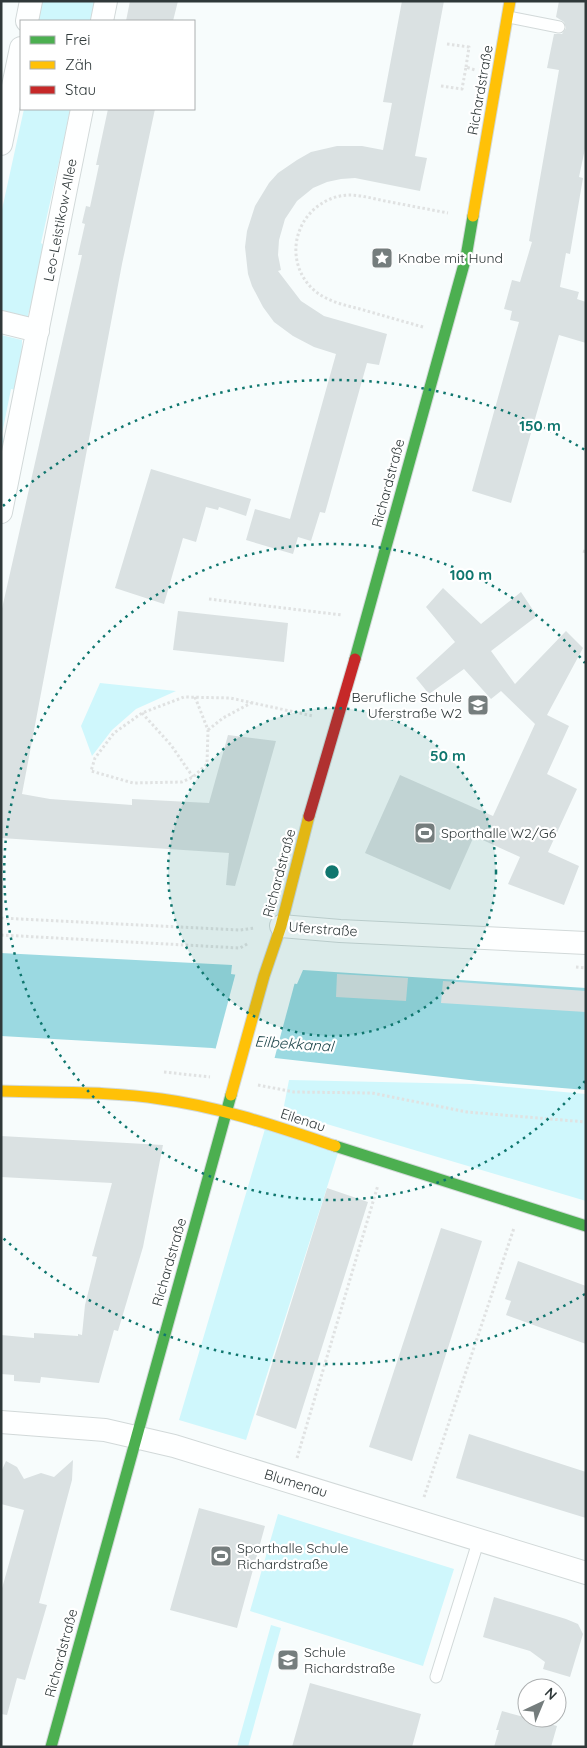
<svg xmlns="http://www.w3.org/2000/svg" width="587" height="1748" font-family="Quicksand,sans-serif">
  <rect width="100%" height="100%" fill="#f7fcfc"/>
  <path fill="#cff7fc" d="M39,1h59l-4,20h-58z
    M24,109h46l-7,36 7,2 -2,7 -7,-1 -20,90 9,7 -13,33 -10,36 -26,-6v-99z
    M1,335l21,5 -1,51 -10,-2 -9,45 5,21 -6,20z
    M100,683l76,8 -40,18 -24,21 -20,26 -11,-30z
    M289,1080l185,4 112,10v107l-303,-90z
    M265,1129l73,24 -92,287 -67,-20z
    M278,1514l176,55 -31,97 -173,-55z
    M271,1625l10,3 -33,119h-11z"/>
  <path fill="#9bd9e1" d="M1,953l231,12 -1,9 66,10 6,-14 283,18v102l-108,-9 -203,-23 -63,-10 -211,-12z"/>
  <path fill="#f7fcfc" d="M236,972l59,10 -21,78 -59,-9z"/>
  <path fill="#dae1e2" d="M130,1h48l-5,20h-47z
    M402,1h42l-29,155 12,2 -7,33 -65,-13 -14,1 -14,3 -14,6 -16,13 -12,18 -6,21 -1,15 3,15 -3,1 23,30 23,15 63,18 -8,31 -12,-2 -42,150 -5,-1 -9,29 -13,-4 -5,17 -47,-14 9,-31 35,10 46,-165 -22,-7 -21,-11 -19,-14 -11,-15 -11,-21 -4,-12 -3,-27 2,-16 8,-25 14,-23 9,-10 19,-13 14,-8 26,-6h25l21,4 9,-47 -9,-1z
    M559,1h27v143l-7,33 4,1 -13,76 -4,-1 -6,34 19,5 -2,7 9,3v41l-27,-8 -48,168 -39,-12 47,-169 -9,-2 2,-9 -8,-2 8,-29 8,2 12,-40 -3,-1 30,-171 -12,-2 7,-34h8l4,-6 -2,-6 -8,-5z
    M108,109h47l-33,155 -100,530 28,5 82,6v-6l77,4 19,-68 48,6 -41,145 -9,-1 3,-32 -228,-15v-225l81,-358h-4l7,-31 -3,-1 4,-17 4,1 9,-42h-3z
    M151,469l100,30 -5,17 -27,-9 -1,3 -12,-3 -10,35 -13,-4 -19,66 -49,-16z
    M443,588l38,36 40,-32 16,24 -46,35 24,33 51,-53 17,17 -36,67 22,11 -22,48 30,15 -29,63 31,14 -15,39 -56,-21 12,-27 -46,-21 -24,54 -85,-37 35,-78 93,41 42,-92 -34,-33 -10,8 -27,-30 -35,25 -13,-16 39,-36 -29,-35z
    M178,611l110,12 -4,39 -111,-12z
    M337,974l71,4 -2,23 -70,-4z
    M443,981l143,10v21l-145,-9z
    M1,1136l162,9 -20,102 -25,84 -4,-1 -15,53 -58,-6 -1,6 -26,-2v-6l-13,-1v-39l33,3v-5l44,3v-2l4,1 3,-30 12,-48 -5,-1 20,-73 -111,-6z
    M327,1188l41,14 -72,227 -40,-14z
    M441,1228l41,13 -70,220 -43,-14z
    M518,1261l68,25v58l-80,-29 5,-14 -6,-2z
    M469,1434l117,38v46l-130,-40z
    M73,1460l-1,20 -33,123 8,2 -22,75 -8,-2 -10,37 -6,-1v-122l23,-82 -23,-6v-32l5,-11 11,6 7,12 17,-6 13,4z
    M199,1508l66,18 -28,102 -67,-18z
    M494,1597l72,22 12,5 5,10 -13,43 -27,-8 2,-7 -15,-11 -47,-14z
    M310,1683l111,31 -9,33h-120z
    M502,1711l55,15 -6,21h-57l5,-17h-3z"/>
  <g fill="none" stroke-linecap="round" stroke-linejoin="round">
    <g stroke="#d2d9d9" stroke-width="13">
      <path id="lane" d="M508,17l51,10
        M436,1677l43,-138"/>
    </g>
    <g stroke="#d2d9d9" stroke-width="24">
      <path id="street" d="M27,21l4,-20
        M102,21l4,-20
        M1,144l20,-96
        M1,322l37,9
        M1,512l81,-403
        M281,926l59,5 246,12
        M1,1422l104,8 69,16 412,127"/>
    </g>
    <g stroke="#d2d9d9" stroke-width="13">
      <path id="fast" d="M355,659l111,-402 7,-41
        M335,1146l251,80
        M51,1747l180,-652"/>
    </g>
    <g stroke="#d2d9d9" stroke-width="13">
      <path id="slow" d="M473,216l37,-215
        M1,1091c53,2 107,0 160,8 60,8 117,28 174,47
        M231,1095l33,-119 17,-50 28,-110"/>
    </g>
    <g stroke="#d2d9d9" stroke-width="13">
      <path id="jam" d="M309,816l46,-157"/>
    </g>
    <path stroke="#e0e2e2" stroke-width="3" stroke-dasharray="2.5 2.5" stroke-linecap="butt" d="M447,44l22,3 -3,20
      M441,86l21,3 4,-22 9,3
      M423,327c-21,-6 -42,-12 -63,-18 -12,-3 -25,-6 -36,-12 -23,-12 -34,-40 -25,-65 6,-18 22,-32 41,-36 15,-3 30,2 45,5 21,4 42,8 63,12
      M583,551l3,1
      M209,599l133,16
      M195,697l13,33 -1,34 -14,13 -11,5 -49,1 -42,-12 4,-13 19,-25 28,-20 42,-16 46,1 83,18
      M142,713l29,32 22,32
      M208,730l15,-12 28,-15
      M1,918l239,12 15,-2
      M1,935l239,13 9,-5
      M576,967l10,1
      M164,1072l46,5
      M258,1085l36,7 78,1 95,19 119,10
      M297,1458l81,-273
      M424,1497l90,-269"/>
    <use href="#lane" stroke="#feffff" stroke-width="11"/>
    <use href="#street" stroke="#feffff" stroke-width="22"/>
    <use href="#fast" stroke="#4caf50" stroke-width="11"/>
    <use href="#slow" stroke="#ffc107" stroke-width="11"/>
    <use href="#jam" stroke="#c62828" stroke-width="11"/>
  </g>
  <circle cx="332" cy="872" r="164" fill="#0f766e" fill-opacity=".12"/>
  <g fill="none" stroke="#0f766e" stroke-width="2.5" stroke-dasharray="2.5 5">
    <circle cx="332" cy="872" r="164"/>
    <path d="M585 1081A328 328 0 1 1 585 663"/>
    <path d="M585 1294A492 492 0 0 1 3 1238M3 506A492 492 0 0 1 585 450"/>
  </g>
  <defs>
    <g id="sight-square" transform="scale(1.125)"><rect x="-9" y="-9" width="18" height="18" rx="4" fill="#757d7d" stroke="#fff"/><path d="M0-6L1.8-2.2L6-1.7L2.9 1.2L3.7 5.4L0 3.3L-3.7 5.4L-2.9 1.2L-6-1.7L-1.8-2.2Z" fill="#fff"/></g>
    <g id="school-square" transform="scale(1.125)"><rect x="-9" y="-9" width="18" height="18" rx="4" fill="#757d7d" stroke="#fff"/><path d="M0-5L7-2L0 1L-7-2ZM-4 1L0 2.5L4 1V4Q0 6-4 4Z" fill="#fff"/></g>
    <g id="stadium-square" transform="scale(1.125)"><rect x="-9" y="-9" width="18" height="18" rx="4" fill="#757d7d" stroke="#fff"/><path d="M0-5a6.5 5 0 1 0 0 10a6.5 5 0 1 0 0-10ZM-3.5-1.8h7v3.6h-7Z" fill="#fff"/></g>
  </defs>
  <g fill-rule="evenodd">
    <use href="#sight-square" x="382" y="258"/>
    <use href="#school-square" x="478" y="705"/>
    <use href="#stadium-square" x="425" y="833"/>
    <use href="#stadium-square" x="221" y="1556"/>
    <use href="#school-square" x="288" y="1660"/>
  </g>
  <g text-anchor="middle" stroke-width="4.5" stroke-linejoin="round" paint-order="stroke">
    <g font-size="14" fill="#2f3839" stroke="#fff">
      <text transform="translate(480 90) rotate(-80)" y="5">Richardstraße</text>
      <text transform="translate(60 220) rotate(-79)" y="5">Leo-Leistikow-Allee</text>
      <text transform="translate(388 483) rotate(-75)" y="5">Richardstraße</text>
      <text transform="translate(279 873) rotate(-75)" y="5">Richardstraße</text>
      <text transform="translate(323 929) rotate(4)" y="5">Uferstraße</text>
      <text transform="translate(303 1120) rotate(18)" y="5">Eilenau</text>
      <text transform="translate(169 1262) rotate(-74)" y="5">Richardstraße</text>
      <text transform="translate(296 1483) rotate(17)" y="5">Blumenau</text>
      <text transform="translate(61 1653) rotate(-75)" y="5">Richardstraße</text>
    </g>
    <g font-size="14" fill="#2f3839" stroke="#fff" text-anchor="start">
      <text x="398" y="263">Knabe mit Hund</text>
      <text x="462" y="702" text-anchor="end">Berufliche Schule<tspan x="462" dy="16">Uferstraße W2</tspan></text>
      <text x="441" y="838">Sporthalle W2/G6</text>
      <text x="237" y="1553">Sporthalle Schule<tspan x="237" dy="16">Richardstraße</tspan></text>
      <text x="304" y="1657">Schule<tspan x="304" dy="16">Richardstraße</tspan></text>
    </g>
    <g font-size="15" font-style="italic" fill="#1f474c" stroke="#fff">
      <text transform="translate(294 1044) rotate(4)" y="5">Eilbekkanal</text>
    </g>
  </g>
  <circle cx="332" cy="872" r="8" fill="#0f766e" stroke="#fff" stroke-width="2.5"/>
  <g font-size="15" text-anchor="middle" font-weight="bold" fill="#0f766e" stroke="#fff" stroke-width="4.5" stroke-linejoin="round" paint-order="stroke">
    <text x="540" y="431">150 m</text>
    <text x="471" y="580">100 m</text>
    <text x="448" y="761">50 m</text>
  </g>
  <rect width="587" height="1748" fill="none" stroke="#2f3839" stroke-width="5"/>
  <rect x="20" y="20" width="175" height="90" fill="#ffffff" stroke="#acafb0"/>
  <rect x="30" y="36" width="25" height="8" fill="#4caf50" stroke="#acafb0"/>
  <text x="65" y="45" font-size="15" fill="#2f3839">Frei</text>
  <rect x="30" y="61" width="25" height="8" fill="#ffc107" stroke="#acafb0"/>
  <text x="65" y="70" font-size="15" fill="#2f3839">Zäh</text>
  <rect x="30" y="86" width="25" height="8" fill="#c62828" stroke="#acafb0"/>
  <text x="65" y="95" font-size="15" fill="#2f3839">Stau</text>
  <g transform="translate(542 1703) rotate(44)"><circle r="24" fill="#ffffff" stroke="#acafb0"/>
  <path d="M0-4L9 19L0 12L-9 19Z" fill="#757d7d"/>
  <text y="-8" font-size="14" font-weight="bold" text-anchor="middle" fill="#2f3839">N</text>
  </g>
</svg>
